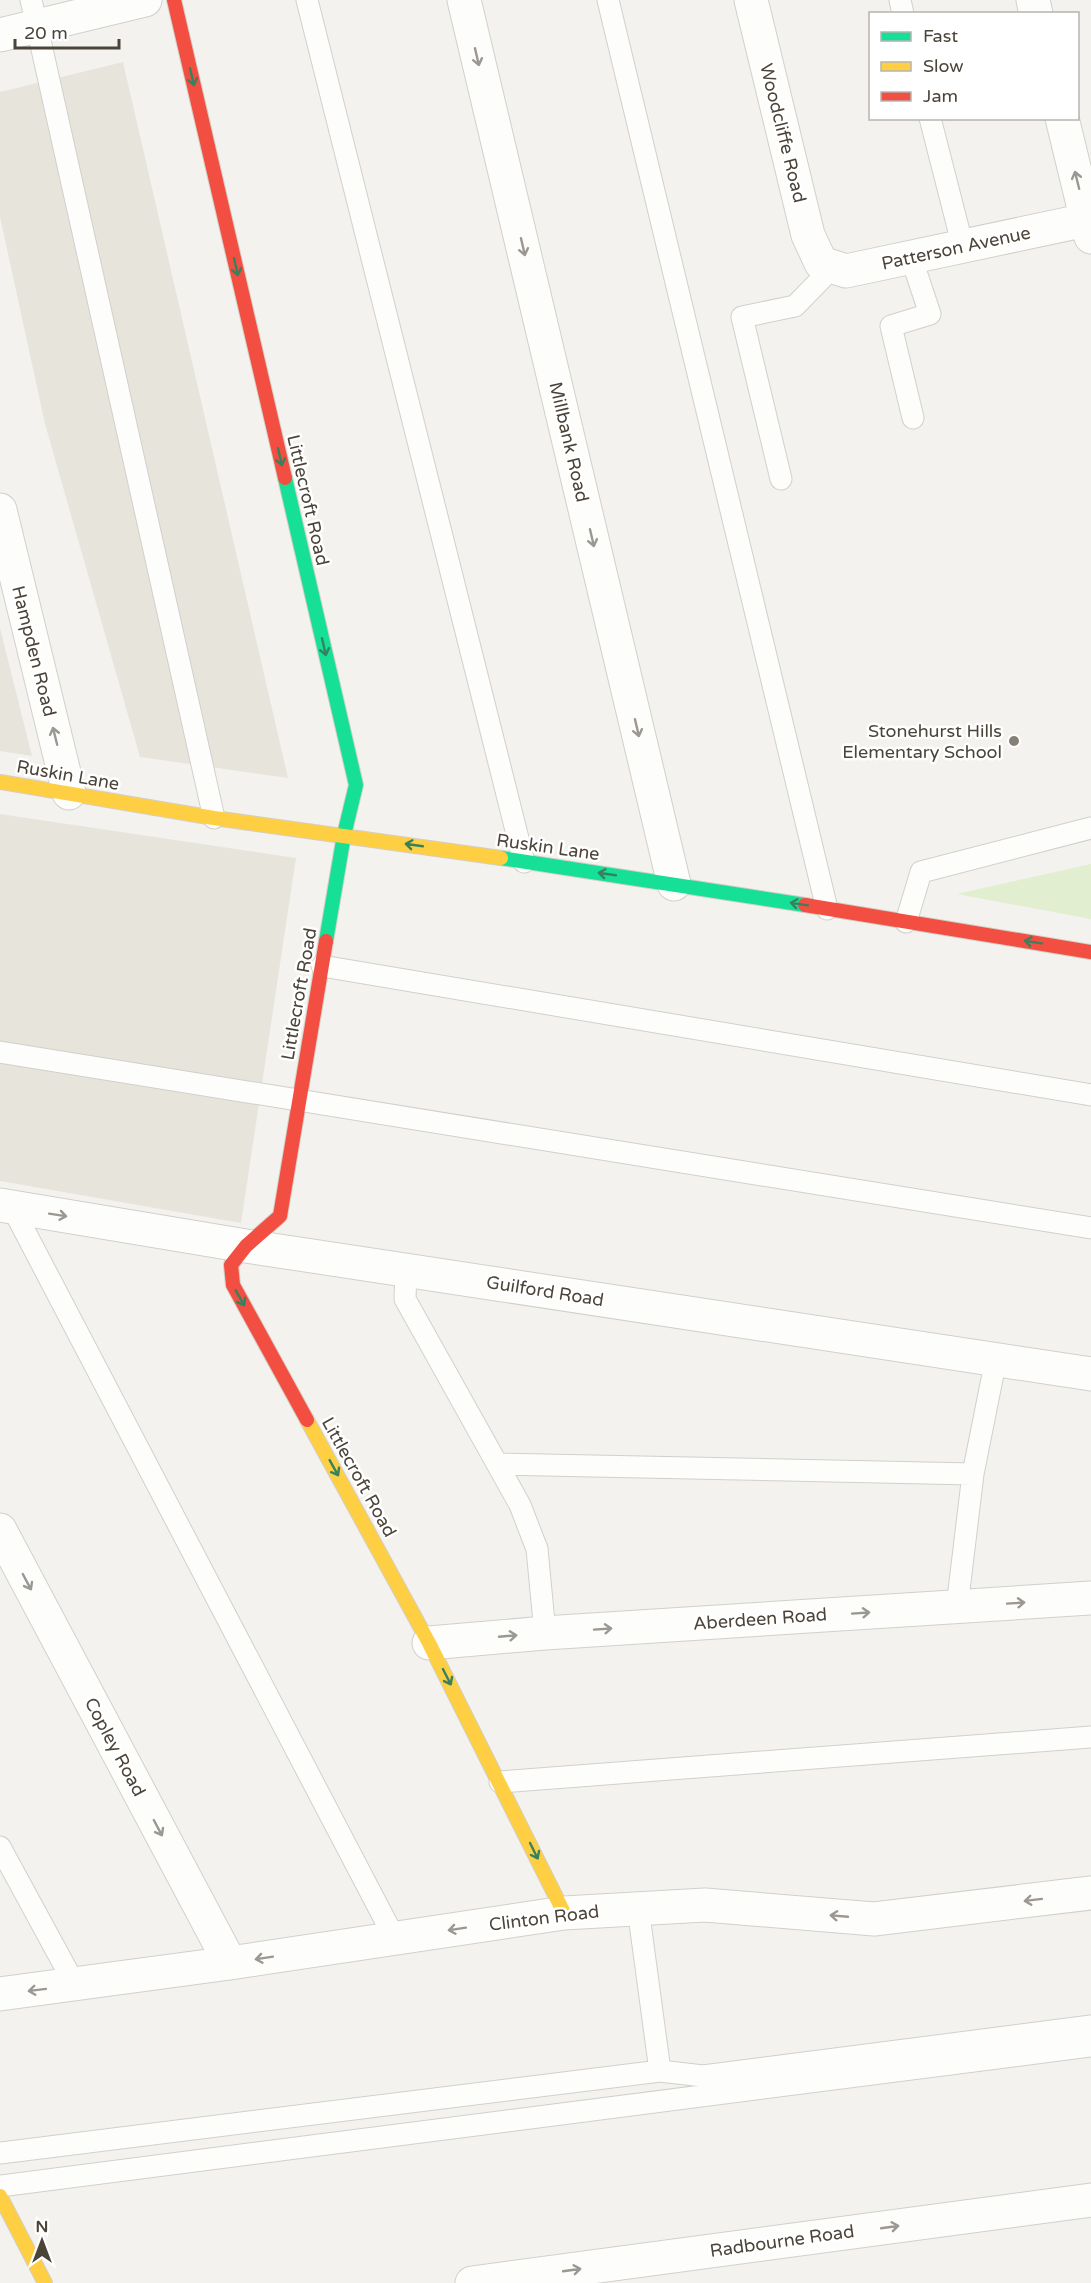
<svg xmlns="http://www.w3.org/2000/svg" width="1091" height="2283" font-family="'Varela Round',sans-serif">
  <rect width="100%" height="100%" fill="#f4f2ee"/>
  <path fill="#e7e4dc" d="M123,62l165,716 -148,-21 -95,-333 -45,-207v-125z
    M0,628l32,128 -32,-5z
    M0,814l296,44 -55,365 -241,-42z"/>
  <path fill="#e1eecf" d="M1091,864v55l-134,-25z"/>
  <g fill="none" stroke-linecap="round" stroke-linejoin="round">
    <g stroke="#d2d0cb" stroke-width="23">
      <path id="lane" d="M31,0l183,818
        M307,0l217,862
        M608,0l219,909
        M900,0l3,14
        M930,118l33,129
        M911,257l19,57 -39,12 22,92
        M781,479l-39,-162 53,-11 38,-39
        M906,922l15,-50 170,-44
        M322,966l769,129
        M0,1052l1091,176
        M12,1207l383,732
        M406,1270l-1,29 115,206 17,44 8,84
        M497,1464l476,10
        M957,1607l16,-133 23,-115
        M500,1782l591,-45
        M0,1847l75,138
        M638,1908l22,163
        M0,2153l660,-82 43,5 388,-50
        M0,2186l1091,-140"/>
    </g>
    <g stroke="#d2d0cb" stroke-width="35">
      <path id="street" d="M464,0l210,884
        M751,0l57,235 13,28 25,8 245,-52
        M1033,0l3,14
        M0,35l145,-35
        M1062,118l29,119
        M0,510l69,283
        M0,1205l246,41 845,128
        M0,1530l230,433
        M429,1643l116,-10 546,-35
        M0,1994l230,-31 334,-50 141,-8 169,14 217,-26
        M472,2283l619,-83"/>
    </g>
    <g stroke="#d3cfc5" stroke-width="16">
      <path id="fast" d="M285,478l71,307 -12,50 -18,106
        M501,858l304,47"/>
    </g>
    <g stroke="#d3cfc5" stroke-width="16">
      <path id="slow" d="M0,782l214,36 287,40
        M307,1420l122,223 135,270
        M0,2196l45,87"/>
    </g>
    <g stroke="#d3cfc5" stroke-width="16">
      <path id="jam" d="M174,0l111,478
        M805,905l286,47
        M307,1420l-74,-135 -2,-20 15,-19 34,-30 46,-275"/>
    </g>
    <use href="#lane" stroke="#fdfdfc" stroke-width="21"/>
    <use href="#street" stroke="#fdfdfc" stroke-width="33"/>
    <use href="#fast" stroke="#16e098" stroke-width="14"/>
    <use href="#slow" stroke="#ffcf43" stroke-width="14"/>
    <use href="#jam" stroke="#f24e42" stroke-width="14"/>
  </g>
  <defs><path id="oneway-shaft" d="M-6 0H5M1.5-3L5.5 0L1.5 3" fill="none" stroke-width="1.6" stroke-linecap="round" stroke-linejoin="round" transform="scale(1.5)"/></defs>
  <g stroke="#9b9791">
    <use href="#oneway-shaft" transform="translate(477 57) rotate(77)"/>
    <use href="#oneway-shaft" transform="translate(1077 180) rotate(-104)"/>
    <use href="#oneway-shaft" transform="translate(523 247) rotate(77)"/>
    <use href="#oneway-shaft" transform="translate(592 538) rotate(77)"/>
    <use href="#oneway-shaft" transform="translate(637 728) rotate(77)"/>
    <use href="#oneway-shaft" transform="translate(55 736) rotate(-104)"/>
    <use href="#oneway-shaft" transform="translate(58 1215) rotate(9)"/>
    <use href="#oneway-shaft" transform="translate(27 1582) rotate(62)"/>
    <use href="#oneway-shaft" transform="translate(1016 1603) rotate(-4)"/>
    <use href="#oneway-shaft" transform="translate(861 1613) rotate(-4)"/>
    <use href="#oneway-shaft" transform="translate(603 1629) rotate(-4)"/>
    <use href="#oneway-shaft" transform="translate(508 1636) rotate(-5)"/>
    <use href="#oneway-shaft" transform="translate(158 1828) rotate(62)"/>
    <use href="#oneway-shaft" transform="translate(1033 1900) rotate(173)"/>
    <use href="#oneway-shaft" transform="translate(839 1916) rotate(-175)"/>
    <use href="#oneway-shaft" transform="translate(457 1929) rotate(171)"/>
    <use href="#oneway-shaft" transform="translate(264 1958) rotate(171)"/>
    <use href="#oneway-shaft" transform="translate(37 1990) rotate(173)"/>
    <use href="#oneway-shaft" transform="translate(890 2227) rotate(-8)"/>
    <use href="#oneway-shaft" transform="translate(572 2270) rotate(-8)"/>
  </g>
  <g stroke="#36825f">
    <use href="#oneway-shaft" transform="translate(192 77) rotate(77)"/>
    <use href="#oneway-shaft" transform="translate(236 267) rotate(77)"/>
    <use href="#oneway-shaft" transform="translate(280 457) rotate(77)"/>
    <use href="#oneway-shaft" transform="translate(324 647) rotate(77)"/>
    <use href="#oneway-shaft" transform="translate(414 845) rotate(-172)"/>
    <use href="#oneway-shaft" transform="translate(607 874) rotate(-172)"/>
    <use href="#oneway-shaft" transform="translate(799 904) rotate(-171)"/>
    <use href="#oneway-shaft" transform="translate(1033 942) rotate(-171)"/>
    <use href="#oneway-shaft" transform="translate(240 1298) rotate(61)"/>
    <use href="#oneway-shaft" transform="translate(334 1468) rotate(61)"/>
    <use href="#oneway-shaft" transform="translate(447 1677) rotate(63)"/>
    <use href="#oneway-shaft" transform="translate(534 1851) rotate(64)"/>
  </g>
  <circle fill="#868178" stroke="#fff" stroke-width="2" cx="1014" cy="741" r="6"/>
  <g text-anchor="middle" stroke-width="5" stroke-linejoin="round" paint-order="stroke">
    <g font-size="18" fill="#4b4439" stroke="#fff">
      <text transform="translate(783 133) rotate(76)" y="6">Woodcliffe Road</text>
      <text transform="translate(956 248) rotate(-12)" y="6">Patterson Avenue</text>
      <text transform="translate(569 442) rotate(77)" y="6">Millbank Road</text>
      <text transform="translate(308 500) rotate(77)" y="6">Littlecroft Road</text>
      <text transform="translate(34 651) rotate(76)" y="6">Hampden Road</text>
      <text transform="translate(68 775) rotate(10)" y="6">Ruskin Lane</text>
      <text transform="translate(548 847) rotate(8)" y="6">Ruskin Lane</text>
      <text transform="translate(299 994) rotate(-80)" y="6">Littlecroft Road</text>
      <text transform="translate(545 1291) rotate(9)" y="6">Guilford Road</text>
      <text transform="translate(359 1477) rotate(61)" y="6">Littlecroft Road</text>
      <text transform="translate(760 1619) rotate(-4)" y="6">Aberdeen Road</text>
      <text transform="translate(115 1747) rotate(62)" y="6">Copley Road</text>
      <text transform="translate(544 1918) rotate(-7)" y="6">Clinton Road</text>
      <text transform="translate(782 2241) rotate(-8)" y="6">Radbourne Road</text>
    </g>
    <g font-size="18" fill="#4b4439" stroke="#fff" text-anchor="end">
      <text x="1002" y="737">Stonehurst Hills<tspan x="1002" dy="21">Elementary School</tspan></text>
    </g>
  </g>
  <rect x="869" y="12" width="210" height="108" fill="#ffffff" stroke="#b7b4b0" stroke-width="1.5"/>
  <rect x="881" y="32" width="30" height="9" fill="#16e098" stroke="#b7b4b0" stroke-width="1.5"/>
  <text x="923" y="42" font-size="18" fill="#4b4439">Fast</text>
  <rect x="881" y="62" width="30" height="9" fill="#ffcf43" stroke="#b7b4b0" stroke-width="1.5"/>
  <text x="923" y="72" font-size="18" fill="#4b4439">Slow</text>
  <rect x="881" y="92" width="30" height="9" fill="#f24e42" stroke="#b7b4b0" stroke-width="1.5"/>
  <text x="923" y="102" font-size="18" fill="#4b4439">Jam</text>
  <g transform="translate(42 2241)" stroke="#ffffff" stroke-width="4.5" paint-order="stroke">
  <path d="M0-4.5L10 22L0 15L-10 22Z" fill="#4b4439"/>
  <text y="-9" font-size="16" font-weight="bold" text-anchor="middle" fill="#4b4439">N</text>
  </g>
  <path d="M15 39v9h104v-9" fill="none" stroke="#4b4439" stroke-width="3"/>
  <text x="24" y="39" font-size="18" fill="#4b4439" stroke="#ffffff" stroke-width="4.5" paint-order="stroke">20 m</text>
</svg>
